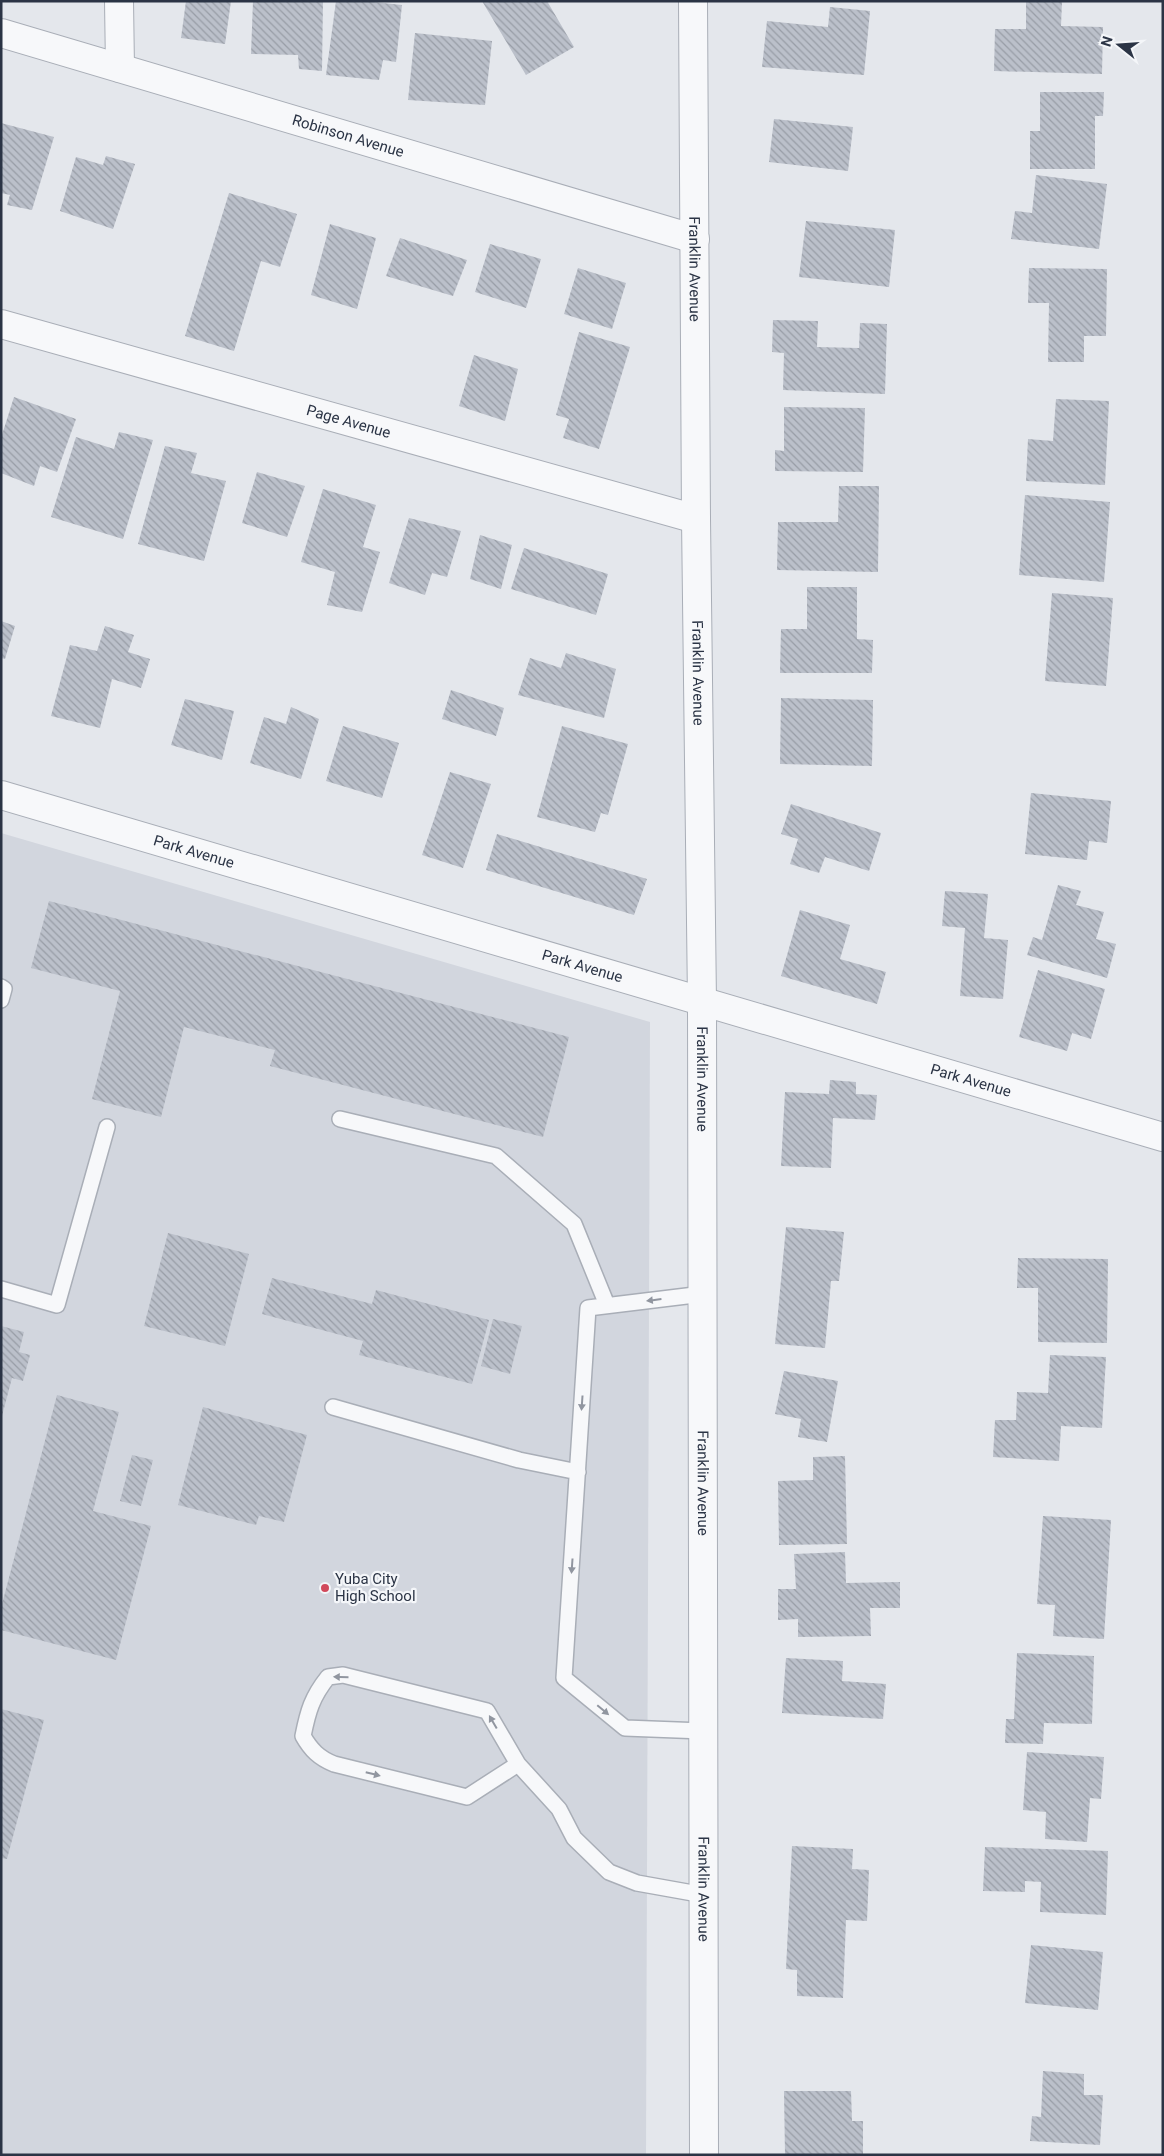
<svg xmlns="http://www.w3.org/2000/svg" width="1164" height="2156" font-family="Roboto,sans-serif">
  <defs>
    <pattern id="building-back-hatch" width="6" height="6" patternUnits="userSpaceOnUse" patternTransform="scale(1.25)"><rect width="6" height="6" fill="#bbc0ca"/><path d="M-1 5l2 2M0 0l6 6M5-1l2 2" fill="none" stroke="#989da6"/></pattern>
  </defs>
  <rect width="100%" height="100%" fill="#e4e7ec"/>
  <path fill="#d2d6de" d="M1,833l649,189 -4,1133h-645z"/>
  <path fill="url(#building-back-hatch)" d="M186,1h45l-6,43 -44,-6z
    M253,1h70l-1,70 -23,-2 -1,-14 -47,-1z
    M336,1h28l38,4 -6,57 -13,-2 -4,20 -53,-5z
    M482,1h65l27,46 -48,28z
    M1026,1l36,1 -1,24 42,1 -1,47 -108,-3 1,-42h31z
    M830,7l40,4 -6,64 -102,-8 5,-46 61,6z
    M415,33l77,8 -7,64 -77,-5z
    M1040,92h64l-1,24h-8v53h-65v-38h10z
    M774,119l79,8 -5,44 -79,-9z
    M1,123l53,14 -22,73 -25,-5 3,-10 -9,-2z
    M106,156l29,8 -22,65 -53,-18 16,-54 27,8z
    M1036,175l71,9 -8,65 -88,-10 4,-28 17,2z
    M229,193l68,21 -17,53 -19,-6 -27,90 -49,-15z
    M806,221l89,9 -6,57 -90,-10z
    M330,224l46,14 -19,71 -46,-14z
    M400,238l67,22 -14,36 -67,-20z
    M490,244l51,15 -15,49 -51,-16z
    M578,268l48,15 -14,46 -48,-15z
    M1029,268l78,1 -1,67h-22v26h-36l1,-59h-21z
    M773,320l45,1 -1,26 42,1 1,-25 27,1 -2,70 -102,-4 1,-37 -12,-1z
    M579,332l51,15 -31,102 -36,-11 6,-19 -13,-4z
    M474,355l44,14 -13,52 -46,-15z
    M14,397l62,22 -19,53 -17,-6 -6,20 -33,-13v-35z
    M1056,399l53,2 -4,84 -79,-4 2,-42 25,2z
    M784,407l81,1 -2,64 -88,-1v-21l9,1z
    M119,432l34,8 -30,99 -72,-22 25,-80 38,12z
    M165,446l32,7 -6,20 35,8 -22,80 -66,-17z
    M257,472l48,14 -18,51 -45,-14z
    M839,486h40l-1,86 -101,-2 1,-48h60z
    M323,489l53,16 -13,42 17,5 -18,60 -35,-7 8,-33 -34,-10z
    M1025,495l85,7 -6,80 -85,-7z
    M409,518l52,13 -14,46 -15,-4 -7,22 -36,-12z
    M480,535l32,10 -11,44 -31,-10z
    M524,548l84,26 -12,41 -85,-26z
    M807,587h50v52l16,1 -1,33h-92l1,-44h26z
    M1052,593l61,5 -7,88 -61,-5z
    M1,621l14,5 -10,33 -4,-1z
    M105,626l29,9 -6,17 22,7 -9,29 -29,-9 -12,49 -49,-12 19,-71 27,6z
    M566,653l50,16 -12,49 -86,-23 12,-37 31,10z
    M451,690l53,18 -8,28 -54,-17z
    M781,698l92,2 -1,66 -92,-2z
    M185,699l49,12 -12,49 -51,-15z
    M291,707l28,12 -18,60 -51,-16 14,-46 22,7z
    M343,726l56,17 -17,55 -56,-17z
    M562,726l66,18 -20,71 -7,-2 -6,19 -58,-15z
    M450,772l41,12 -28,84 -41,-13z
    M1031,793l80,8 -4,42 -18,-2 -2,19 -62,-6z
    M791,804l90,29 -12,38 -44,-14 -6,16 -29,-9 8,-25 -17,-5z
    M497,834l150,45 -13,36 -148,-45z
    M1058,885l23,6 -5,14 28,7 -8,27 20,5 -9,34 -80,-23 6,-18 9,3z
    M945,891l43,3 -4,44 24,2 -5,59 -43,-3 5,-68 -23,-2z
    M49,901l520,136 -26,100 -273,-71 5,-16 -91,-23 -23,90 -69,-18 28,-108 -89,-23z
    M800,910l50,15 -10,34 46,13 -9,32 -96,-28z
    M1038,970l67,19 -14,50 -19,-6 -5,18 -48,-14z
    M830,1080l26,2v12l21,1 -2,25 -42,-2 -2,50 -50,-2 4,-74 44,2z
    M786,1227l58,5 -5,49h-8l-6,67 -50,-4z
    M168,1233l81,21 -24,92 -81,-20z
    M1018,1258l90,1 -1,84 -69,-1v-54h-21z
    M272,1278l100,26 4,-14 113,30 -17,64 -113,-29 4,-14 -101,-27z
    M493,1319l29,7 -12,48 -29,-8z
    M1,1326l23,6 -5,20 11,3 -7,26 -11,-3 -10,38z
    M1050,1355l56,2 -4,71 -41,-2 -2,35 -66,-4 2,-37h21l1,-28 31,1z
    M784,1371l54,10 -11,61 -29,-5 3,-18 -26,-5z
    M57,1395l62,17 -26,99 58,15 -35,134 -115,-30v-22z
    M203,1407l104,28 -23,87 -25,-6 -3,9 -78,-20z
    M132,1455l21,5 -12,46 -21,-5z
    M845,1456l2,88 -68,1 -1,-64 35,-1v-23z
    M1043,1516l68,4 -7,119 -51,-3 2,-31 -18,-1z
    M845,1552l1,31 54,-1v26h-30l1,28 -73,1v-18l-20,1v-31h18l-2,-35z
    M1017,1653l77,3 -2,68 -48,-1 -1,21 -38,-1 1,-24h8z
    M786,1658l57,3 -1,20 44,3 -3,35 -101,-6z
    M1,1709l43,11 -37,139 -6,-1z
    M1027,1752l77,5 -3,42 -11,-1 -3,44 -42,-3 1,-27 -23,-2z
    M792,1846l61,3 -1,20 17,1 -2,51 -21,-1 -3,78 -46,-2v-26l-11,-1z
    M985,1847l123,4 -2,64 -66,-3 1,-30 -16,-1v11l-42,-1z
    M1031,1945l72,7 -5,58 -73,-7z
    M1043,2071l41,3v21h19l-3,50 -70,-4 2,-25 9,1z
    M784,2091h67l1,30h11v33l-78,1z"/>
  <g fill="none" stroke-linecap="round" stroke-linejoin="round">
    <g stroke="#a9aeb7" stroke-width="18">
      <path id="service" d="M1,987l3,2 -3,11
        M340,1119l156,37 78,68 33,81
        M1,1289l56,16 50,-178
        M703,1294l-115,14 -24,370 61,50 78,3
        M333,1407l186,53 59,12
        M518,1764l-51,33 -133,-33c-15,-6 -23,-14 -31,-28 5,-25 9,-39 25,-59l15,-2 144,36 31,53 41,45 15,29 35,34 28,11 67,12"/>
    </g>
    <g stroke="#a9aeb7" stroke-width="30">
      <g id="minor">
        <path d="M119,1l1,67"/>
        <path id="s1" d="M1,33l694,206"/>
        <path id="s2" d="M1,324l695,195"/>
        <path id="s3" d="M1,795l1162,342"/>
      </g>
    </g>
    <g stroke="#a9aeb7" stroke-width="30">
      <g id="tertiary">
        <path id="s4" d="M693,1l3,518 6,483 2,1153"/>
      </g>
    </g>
    <use href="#service" stroke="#f7f8fa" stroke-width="15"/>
    <use href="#minor" stroke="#f7f8fa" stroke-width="28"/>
    <use href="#tertiary" stroke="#f7f8fa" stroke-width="28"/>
  </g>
  <defs><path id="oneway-solid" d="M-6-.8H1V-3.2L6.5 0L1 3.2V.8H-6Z" transform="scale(1.25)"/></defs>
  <g fill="#9196a0">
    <use href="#oneway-solid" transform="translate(654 1300) rotate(173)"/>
    <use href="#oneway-solid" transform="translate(582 1403) rotate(94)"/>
    <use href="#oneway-solid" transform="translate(572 1566) rotate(94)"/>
    <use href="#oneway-solid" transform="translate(341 1677) rotate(-179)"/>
    <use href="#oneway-solid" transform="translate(603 1710) rotate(40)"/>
    <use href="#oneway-solid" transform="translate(493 1722) rotate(-120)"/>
    <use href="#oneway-solid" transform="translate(373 1774) rotate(14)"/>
  </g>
  <circle fill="#d1495b" stroke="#f4f6f9" stroke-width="2" cx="325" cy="1588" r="5"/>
  <g text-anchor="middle" stroke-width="4.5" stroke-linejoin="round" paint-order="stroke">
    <g font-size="15" fill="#2b3445" stroke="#f4f6f9">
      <text dy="5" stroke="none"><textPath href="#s1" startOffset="362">Robinson Avenue</textPath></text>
      <text dy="5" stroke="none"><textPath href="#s4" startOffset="268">Franklin Avenue</textPath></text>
      <text dy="5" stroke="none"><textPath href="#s2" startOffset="361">Page Avenue</textPath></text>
      <text dy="5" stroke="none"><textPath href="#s4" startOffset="672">Franklin Avenue</textPath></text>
      <text dy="5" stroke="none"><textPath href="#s3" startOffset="201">Park Avenue</textPath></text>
      <text dy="5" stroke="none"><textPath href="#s3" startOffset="606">Park Avenue</textPath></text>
      <text dy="5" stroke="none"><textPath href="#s4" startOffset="1078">Franklin Avenue</textPath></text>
      <text dy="5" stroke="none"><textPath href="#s3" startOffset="1011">Park Avenue</textPath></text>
      <text dy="5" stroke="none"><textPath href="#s4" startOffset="1482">Franklin Avenue</textPath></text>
      <text dy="5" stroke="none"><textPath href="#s4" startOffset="1888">Franklin Avenue</textPath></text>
    </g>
    <g font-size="15" fill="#2b3445" stroke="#f4f6f9" text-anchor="start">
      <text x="335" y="1584">Yuba City<tspan x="335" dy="17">High School</tspan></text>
    </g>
  </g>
  <rect width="1164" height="2156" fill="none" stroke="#2b3445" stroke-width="5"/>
  <g transform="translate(1119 45) rotate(287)" stroke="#f4f6f9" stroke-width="4" paint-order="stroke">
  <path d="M0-4L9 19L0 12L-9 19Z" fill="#2b3445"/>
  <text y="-8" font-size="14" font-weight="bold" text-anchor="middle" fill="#2b3445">N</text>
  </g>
</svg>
